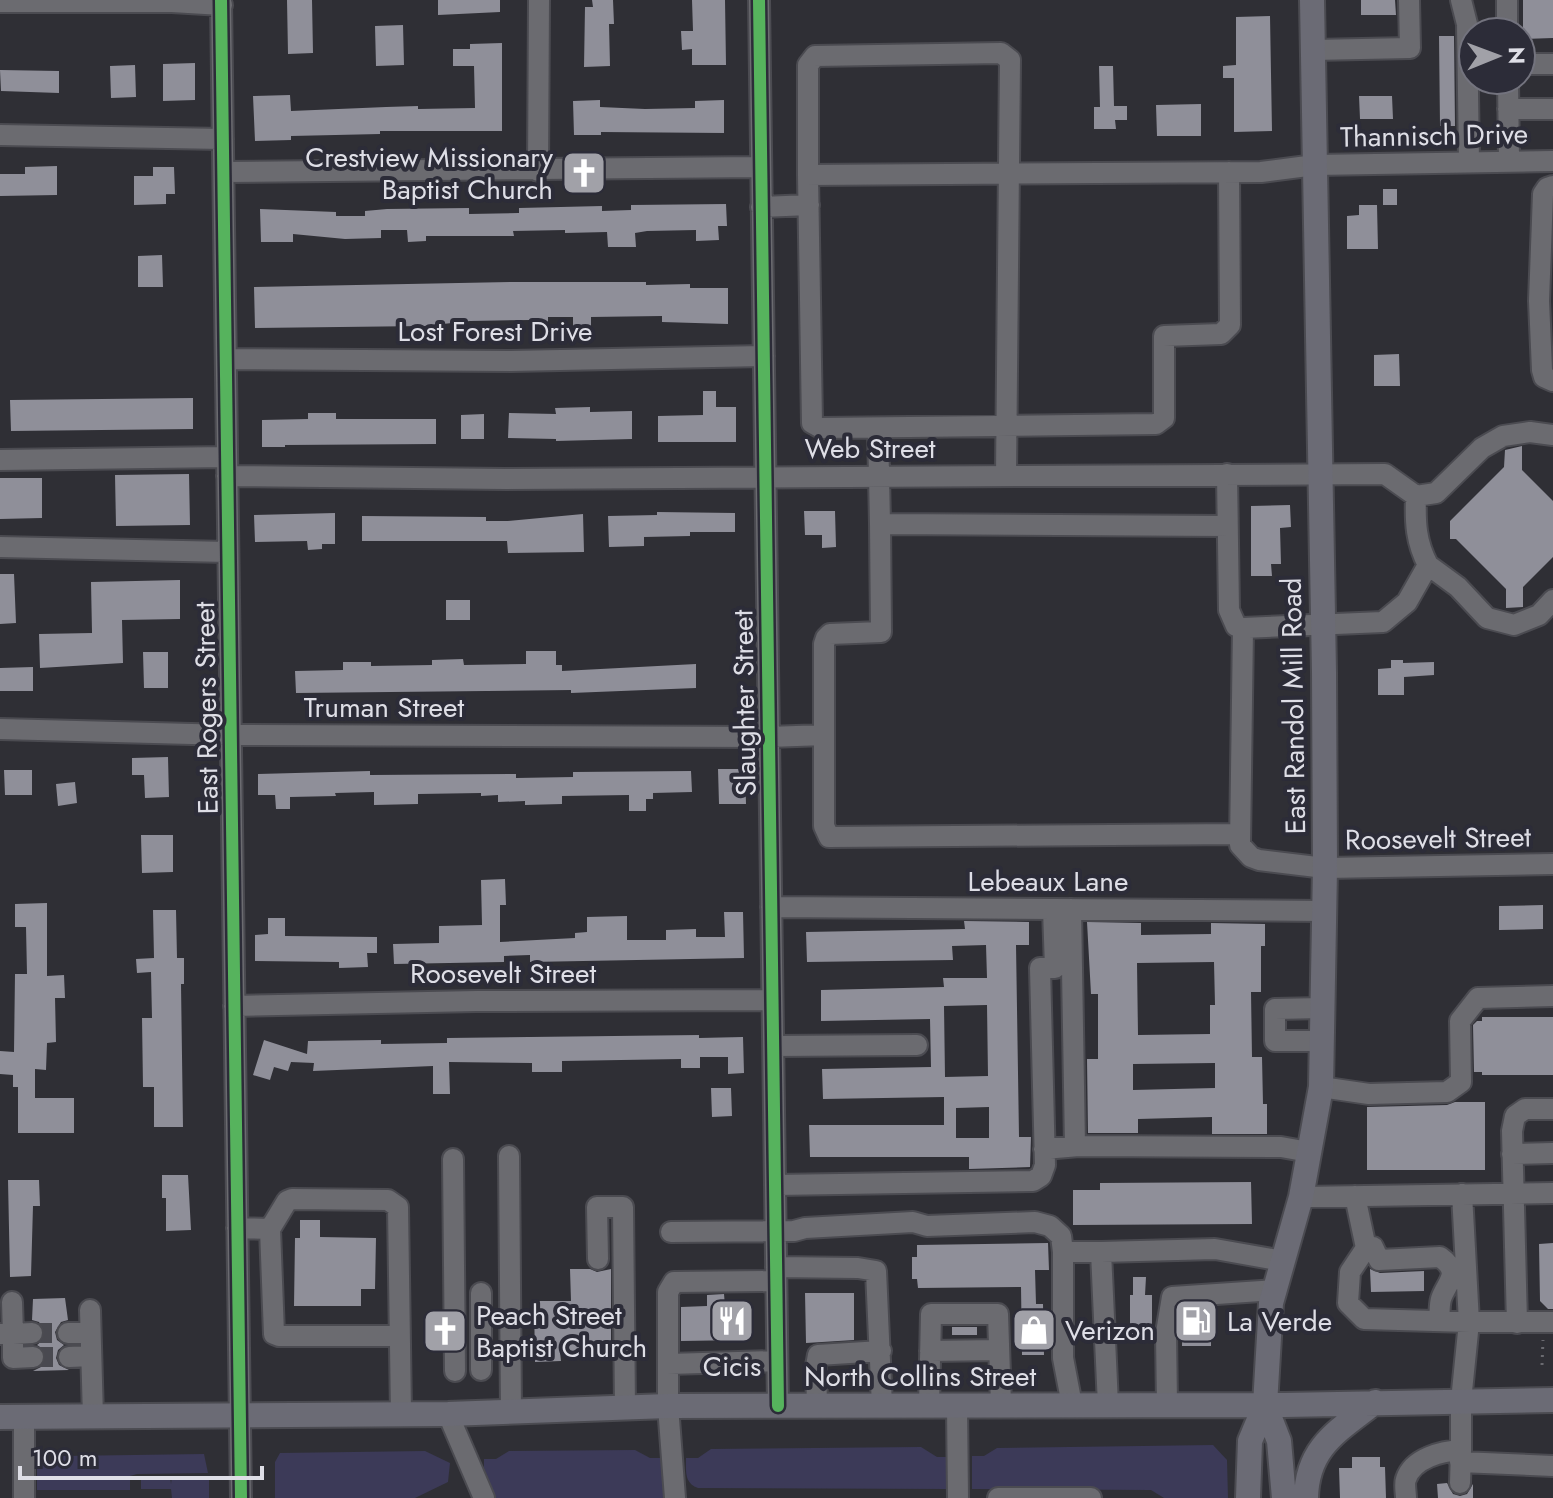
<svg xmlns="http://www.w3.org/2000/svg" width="1553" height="1498" font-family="Jost,sans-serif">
  <rect width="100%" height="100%" fill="#2f2f35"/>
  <path fill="#3c3a58" d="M1213,1445l14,15 1,38h-64l-13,-8 -179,-1v-33h12l13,-8z
    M921,1447l16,10h13l-1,32 -251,-1c-14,-5 -12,-17 -12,-30h12l13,-9z
    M635,1450l15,8h12l3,40h-169l-12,-30v-9h12l13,-8z
    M425,1451l25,12 -2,19 -33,16h-140v-36l5,-9z
    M204,1454l4,19 -71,1 -7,2v14h-93v-26h12l13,-8z
    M209,1476v22h-37l-1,-9h-30v-12h29l1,7 1,-7z"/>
  <path fill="#8f8f99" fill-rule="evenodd" d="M287,0h25l1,53 -25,1z
    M438,0h62v12l-62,3z
    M592,0h21l1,24h-5l1,42 -26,1 1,-60h8z
    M692,0h33l1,65h-34v-16l-10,1 -1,-19h12z
    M1361,0h34l1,15h-35z
    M1523,0h30v38l-30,1z
    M1270,16l2,115 -38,1v-54h-11v-12l13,-1v-48z
    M403,25l1,40 -28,1 -1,-40z
    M1439,36h15l1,90h-15z
    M502,43v88h-122v3l-89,2v4l-36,1 -2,-45 37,-1 1,16 95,-4 32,-1v3l57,-1 -1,-42h-21v-17h17v-5z
    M195,63v37l-32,1v-37z
    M135,65l1,32 -25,1 -1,-32z
    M1099,66h14l1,40h13v14h-12l1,9h-22v-22h6z
    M0,70l59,1v22l-58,-2z
    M1359,96h33l1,23h-33z
    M600,100v7l45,2 50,-1v-7l29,-1v33l-123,-1v3h-27l-1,-34z
    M1201,104v32h-44l-1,-31z
    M57,166v29l-57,1v-22h25v-7z
    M153,167h21l1,27h-9v10l-32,1v-29h19z
    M1383,189h14v16h-14z
    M726,204l1,22h-9l1,14 -23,1v-11l-49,1 -12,2 1,14h-28l-1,-15 -42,1v-3l-52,1 1,5h-88v5l-18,1 -1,-12h-26v8l-36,1 -52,-5v8h-32l-1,-33 76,3v4h29v-5l22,-2 82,-1v6l50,-1v-5l83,-2v5l29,-1v-5z
    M1359,205h18l1,44h-31v-33l12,-1z
    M162,255l1,32h-25v-31z
    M512,282h134v3l44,-1v4h38v36l-66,-2v-6l-71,1v9h-18v-9h-25v9h-18v-6l-60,1 -45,5 -170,2 -1,-41z
    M1399,354l1,32h-26v-31z
    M703,391h13v16h20v35h-78v-26l45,-1z
    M193,398v31l-182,2 -1,-31z
    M590,407v5l42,-1v28l-76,2v-2l-48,-1 1,-25 47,1 -1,-6z
    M308,413h28v6h100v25l-151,1v2h-23v-27l46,-1z
    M484,414v25h-23v-24z
    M1522,446v24l31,31v56l-30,30v20l-17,1v-19l-50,-50h-6v-18l54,-54 1,-17z
    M189,474l1,51 -74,1 -1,-51z
    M0,478h42v40l-42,1z
    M1290,505l1,22 -11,1 1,36h-10l1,12h-21v-70z
    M804,511h31l1,36 -14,1v-13h-17z
    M657,512l78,1v19h-45v4l-46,1v9l-35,1 -1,-31 49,-1z
    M335,513v31h-13v5l-14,1 -1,-9 -52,1 -1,-27z
    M583,514l1,38 -76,1 -1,-12h-145v-25l124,1v4h22z
    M0,574h14l2,49 -16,1z
    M180,580v39l-58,1 1,43 -83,5 -1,-34 53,-1 -1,-51z
    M446,600h24v20h-24z
    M526,651h30v14h6v6l134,-7v24l-125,5v-3l-275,3 -1,-22 48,-1v-8h28v4l61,-1v-5l31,-1 1,6 62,-1z
    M143,652h25v36h-24z
    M1391,660h12v3l31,-1v13l-30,2v18h-26v-26l13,-1z
    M33,667v24h-33v-23z
    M168,757l1,40 -24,1 -1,-23h-12v-17z
    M718,769h27l1,35h-27z
    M4,770h28v25h-27z
    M370,771v4l146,-1v4l57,-1v-5l118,-1 1,21 -39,1v6h-7v12h-17v-16l-67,1v8l-37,1v-4l-27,1v-7l-17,1v-3l-63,1v10l-44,1v-13l-39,1 1,3 -46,1v12h-14l-1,-14h-17v-21z
    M75,782l2,21 -19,3 -2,-22z
    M141,835h32v37l-31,1z
    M505,879l1,26h-6v37l75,-4v-5l12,-1v-15l40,-1v24h39v-10l30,-1v8h29l-1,-25h19l1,46 -214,4v-7l-26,1v6l-110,2 -1,-20 46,-1v-17l43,-1 -1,-45z
    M47,903v73l17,-1 1,23h-10l1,44 -9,1 -1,27 -11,-1v29h39v35h-56v-46h-5v-12l-13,-1v-23l14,1 1,-78h12l-1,-47h-11v-23z
    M1543,905v24l-44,1v-24z
    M153,910h23l1,48h7v26h-3l2,143h-29v-40h-11l-1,-69h10l-1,-46 -14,1 -1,-14 18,-1z
    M268,918h17v18l92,1v16h-10l1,14 -29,1v-6l-84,-1v-26l13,-1z
    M964,921l65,1v23h-13l3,192h12l-1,30 -61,2v-12h-159l-1,-32h135v-28l-121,2 -1,-30 109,-2 -1,-48 -109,2v-31l123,-3 -1,-9h44l-1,-33 -34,1 1,14 -146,2 -1,-30 159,-3zM987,1005l1,71 -43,1 -1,-71zM989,1107v31h-33v-30z
    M1087,922l54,1v12l70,-1v-11l54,1v22h-4v46h-10l1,65h10l1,47h4v30h-55v-17l-74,2v14h-50l-1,-74h11v-65h-7zM1214,962l1,43h-5v29l-72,1 -1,-72zM1215,1063v25l-82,2v-26z
    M1482,1017h71v58h-71v-3h-8l-1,-47 4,-4h5z
    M699,1035v3l44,-1 1,36 -16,1v-17h-28v11h-19v-9l-119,2v11h-30v-9l-83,-1 1,32h-17v-28l-120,5 1,-8 -23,-1 -3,9 -14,-4 -4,13 -17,-5 11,-35 43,14 1,-13 73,-1v4l66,-1v-5z
    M711,1088h20l1,28 -20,1z
    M1455,1102h30v68h-118v-63l80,-2z
    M162,1175h26l3,55 -25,1v-33h-4z
    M8,1180h31l1,26h-7l-2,70 -21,1z
    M1251,1182l1,42 -179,1v-35h27v-7z
    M300,1220h20v17l56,1 -1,51h-14v17h-67l1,-68h5z
    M1048,1243l1,27h-14l1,34h7l1,51h-22l-1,-68 -103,1 -1,-9h-5v-22h5v-12z
    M1553,1243v66h-5l-8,-8 -1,-57z
    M570,1269h20l7,3 14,-3v82l-51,1 1,9 -26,1 -1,-61h37z
    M1370,1269l10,4 44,-2v20l-53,1z
    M1133,1277h13l-1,18h7v40h-22v-40h3z
    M805,1293h49v47l-48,3z
    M724,1294l1,12h17l1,34 -62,1v-34l26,-1v-11z
    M65,1298l3,22 -7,2 -6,10 2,8 7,5 -6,5 -2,8 3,7 10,5 -36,1 8,-4 5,-10 -3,-8 -6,-4 6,-5 2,-8 -6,-10 -7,-2 1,-21z
    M1211,1307v39h-29l1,-37z
    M952,1327h25v8h-25z
    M1352,1457h28v10h5l1,31h-46l-1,-30h13z
    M1447,1483l6,11 7,2 7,-2 6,-10v14h-35l-1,-14z"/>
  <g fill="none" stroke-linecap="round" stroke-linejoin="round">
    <path stroke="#494950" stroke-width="20" stroke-dasharray="20 10" stroke-linecap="butt" d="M32,1333h36
      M33,1357h36"/>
    <g stroke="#4b4b51" stroke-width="24">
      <path id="minor" d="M221,0l20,1498
        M759,0l19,1406
        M1461,0l6,24 2,137
        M1507,0v32
        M0,2h172l50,3
        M1313,50l97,-2 -1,-48
        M1521,64h32
        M1508,80l1,81
        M1508,109h45
        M0,135l223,4
        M538,171l1,-171
        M224,172l537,-5
        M1229,172l1,153 -9,9 -57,2v82l-8,6 -335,4 -9,-5 -4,-248 453,-3 54,-7 238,-4
        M808,175v-110l7,-9 186,-3 9,7 -4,416
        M1553,186l-6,2 -4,6 -4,107 3,69 2,7 9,4
        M761,207l48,-2
        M226,359l284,2 254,-5
        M878,428l2,96 347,2
        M0,460l227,-3
        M1227,474l2,136 7,16 7,2
        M227,476l278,3 880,-5 31,22c-1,27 0,46 12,69l-21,37 -24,20 -140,6 -3,217 11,12 8,3 66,8 228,-4
        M1416,496l20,-3 46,-45 21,-12 27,-4 23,3
        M880,524l1,108 -51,2 -4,4 -2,6v182l5,11 410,-3
        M0,547l228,5
        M1428,565l30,22 29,31 27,7 25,-10 14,-15
        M0,729l230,6 539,2 55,-2
        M771,907l553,4
        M1071,909l4,237
        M234,1006l243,-5 295,-1
        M1321,1041h-46v-32l47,-1
        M773,1046l144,-1
        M1321,1087l48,7 78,-2 14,-10 -1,-61 18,-23 75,-2
        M1044,1149l35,-3 202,1 28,5
        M1512,1154l41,-1
        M509,1156l2,256
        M453,1159l2,212
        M775,1185l258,-4 8,-5 4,-11 -5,-197h15l-2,-59
        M1355,1196l11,52 -16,24 -2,31 16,16 105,3 -7,-128
        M1301,1197l252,-4
        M237,1228l33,1 17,-28 5,-2 96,1 10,7 3,207
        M270,1229l4,105 5,2h120
        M671,1232l123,-1 11,-3 108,-6 14,4 108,-4 15,4 11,10 2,16
        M1373,1247l6,13 61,-3c23,16 6,26 1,42 -2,7 -1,15 -2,22
        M598,1259l-1,-52h26l2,201
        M776,1267l82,1 18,3 6,135
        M481,1293v77
        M90,1310l3,107
        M1517,1323l-5,-192 3,-15 10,-7h28
        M32,1333l-19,1v24l20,-1
        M68,1333h22
        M0,1334h13l-1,-32
        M930,1351l69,-1
        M69,1357l22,-1
        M668,1364l109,-3
        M1072,1405l-9,-47v-106h38
        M1108,1405l-7,-153 114,-3 68,12
        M1167,1405l-1,-72 6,-36 103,-7
        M817,1406l-1,-40 2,-11 63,-4
        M929,1406l2,-92h67l3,91
        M957,1406l1,92
        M448,1414l36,84
        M1460,1462l93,4
        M1460,1483l1,-33
        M24,1498v-81
        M675,1498l-7,-92v-114l6,-10 102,-1
        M998,1498h93
        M1406,1498c0,-5 -2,-14 0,-19 7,-21 36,-28 55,-29v-49l8,-79h84"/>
    </g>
    <g stroke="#4b4b51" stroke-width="28">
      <path id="major" d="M1265,1405l14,36 5,57
        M0,1417l448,-3 220,-8 616,-1 269,-5
        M1248,1498l2,-57 15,-36 6,-102 30,-106 20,-110 4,-219 -1,-196 -12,-672
        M1306,1498c1,-51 32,-67 69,-96"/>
    </g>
    <path stroke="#6a6a70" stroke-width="3" stroke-dasharray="2 6" stroke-linecap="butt" d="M1542,1365l1,-25"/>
    <use href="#minor" stroke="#6b6b70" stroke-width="20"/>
    <use href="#major" stroke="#6b6b75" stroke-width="24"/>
    <g stroke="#2c2c38" stroke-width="17">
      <path id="cycleway" d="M221,0l20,1498
        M759,0l19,1406"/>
    </g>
    <use href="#cycleway" stroke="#56b35d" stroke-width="12"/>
  </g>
  <defs>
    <g id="church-square" transform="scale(2.3)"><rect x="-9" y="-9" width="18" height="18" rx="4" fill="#a1a1a8" stroke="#2c2c38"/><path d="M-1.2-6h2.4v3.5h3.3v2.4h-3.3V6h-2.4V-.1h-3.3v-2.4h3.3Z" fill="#fff"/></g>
    <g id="restaurant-square" transform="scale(2.3)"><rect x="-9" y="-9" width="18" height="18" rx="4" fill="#a1a1a8" stroke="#2c2c38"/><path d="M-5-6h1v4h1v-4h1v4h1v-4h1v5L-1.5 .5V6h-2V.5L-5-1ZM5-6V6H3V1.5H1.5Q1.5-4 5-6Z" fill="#fff"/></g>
    <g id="fuel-square" transform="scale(2.3)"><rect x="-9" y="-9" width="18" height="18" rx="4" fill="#a1a1a8" stroke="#2c2c38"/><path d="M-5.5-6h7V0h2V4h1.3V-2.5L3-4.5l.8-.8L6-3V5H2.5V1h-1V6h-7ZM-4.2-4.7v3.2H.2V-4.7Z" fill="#fff"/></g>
    <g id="shop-square" transform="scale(2.3)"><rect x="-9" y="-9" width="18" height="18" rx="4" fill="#a1a1a8" stroke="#2c2c38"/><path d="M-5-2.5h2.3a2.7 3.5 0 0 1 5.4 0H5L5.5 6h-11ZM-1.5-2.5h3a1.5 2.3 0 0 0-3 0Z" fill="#fff"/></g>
  </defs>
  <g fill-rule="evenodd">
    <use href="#church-square" x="584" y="173"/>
    <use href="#restaurant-square" x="732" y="1321"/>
    <use href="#fuel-square" x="1196" y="1321"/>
    <use href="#shop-square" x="1034" y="1330"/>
    <use href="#church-square" x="445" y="1331"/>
  </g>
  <g text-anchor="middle" stroke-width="8" stroke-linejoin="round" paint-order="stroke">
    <g font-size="28" fill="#dedee6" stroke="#2c2c38">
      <text transform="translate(1434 135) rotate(-1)" y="10">Thannisch Drive</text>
      <text x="495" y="341">Lost Forest Drive</text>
      <text x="870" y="458">Web Street</text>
      <text transform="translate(744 703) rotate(-91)" y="10">Slaughter Street</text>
      <text transform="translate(1293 706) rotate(-91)" y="10">East Randol Mill Road</text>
      <text x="384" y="717">Truman Street</text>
      <text transform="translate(206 708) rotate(-91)" y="10">East Rogers Street</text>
      <text transform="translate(1438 838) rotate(-1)" y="10">Roosevelt Street</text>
      <text x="1048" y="891">Lebeaux Lane</text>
      <text x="503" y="983">Roosevelt Street</text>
      <text x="920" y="1386">North Collins Street</text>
    </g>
    <g font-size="28" fill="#dedee6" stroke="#2c2c38" text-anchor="start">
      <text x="553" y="167" text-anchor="end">Crestview Missionary<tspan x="553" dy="32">Baptist Church</tspan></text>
      <text x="476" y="1325">Peach Street<tspan x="476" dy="32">Baptist Church</tspan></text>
      <text x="1227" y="1331">La Verde</text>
      <text x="1065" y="1340">Verizon</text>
      <text x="732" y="1376" text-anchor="middle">Cicis</text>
    </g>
  </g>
  <g transform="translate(1497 56) rotate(89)"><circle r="38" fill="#2c2c38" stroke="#73737e" stroke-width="2"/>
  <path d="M0-6L14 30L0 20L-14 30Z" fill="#a1a1a8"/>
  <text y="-12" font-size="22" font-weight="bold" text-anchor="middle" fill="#dedee6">N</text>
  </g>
  <path d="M20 1466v12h242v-12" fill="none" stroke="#dedee6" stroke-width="4"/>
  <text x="32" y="1466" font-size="24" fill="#dedee6" stroke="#2c2c38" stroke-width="6" paint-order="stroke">100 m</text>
</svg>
